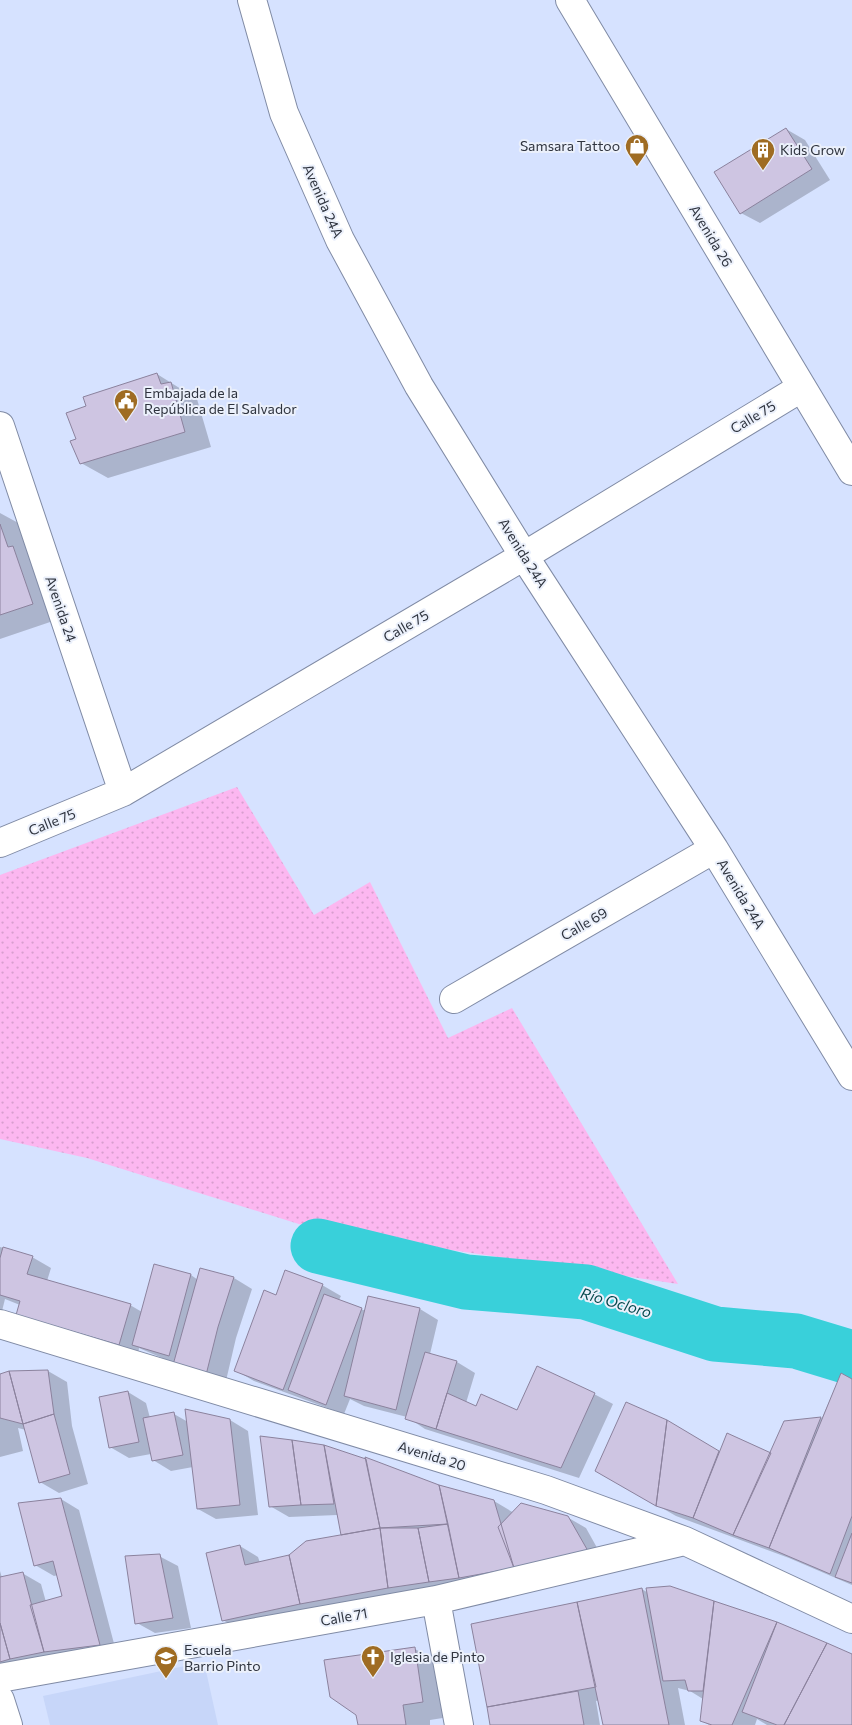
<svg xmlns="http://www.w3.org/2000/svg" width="852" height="1725" font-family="Commissioner,sans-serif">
  <defs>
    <pattern id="grass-dots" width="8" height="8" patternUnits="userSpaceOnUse" patternTransform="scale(1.25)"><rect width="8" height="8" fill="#fcb7f0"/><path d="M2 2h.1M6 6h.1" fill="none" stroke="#d89ecf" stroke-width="1.8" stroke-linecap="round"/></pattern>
  </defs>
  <rect width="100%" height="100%" fill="#d6e2ff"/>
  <path fill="#c7d6f9" d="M204,1662l14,63h-168l-7,-29z"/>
  <path fill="url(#grass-dots)" d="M237,787l77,128 56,-33 78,156 64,-30 166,276 -360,-54 -231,-72 -87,-19v-264z"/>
  <path fill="#0003" d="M786,129l19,11 25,40 -70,43 -19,-10z
    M157,374l40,25 14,48 -103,31 -27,-15 -4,-24z
    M0,513l22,12 37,94 -59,20z
    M0,1247l32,10 19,11 -4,13 83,24 12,7 13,-46 36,9 7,5 36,-2 18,11 -16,49 -11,47 -86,-37 -1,7 -102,-30 -16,-20 -15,-6 -5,20z
    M322,1285l19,11 -2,4 27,11 3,-14 51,12 18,11 -8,34 27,8 18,11 -9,30 10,4 42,5 76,-18 19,10 -34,74 -154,-49 -18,-12 -43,-11 -14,-7 -6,15 -90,-33 -19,-11 41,-74z
    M48,1371l19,11 5,44 16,58 -29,9 -19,-11 -14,-52 -8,-2 5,23 -23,6v-82z
    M841,1374l11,6v205l-63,-27 -113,-42 -79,-45 70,-50 52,31 53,2 13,-32 37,-4z
    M128,1392l18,11 4,15 24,-4 14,8 42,-2 18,11 10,84 -42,4 -18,-10 -5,-42 -22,4 -18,-11 -2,-6 -22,4 -19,-11z
    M323,1447l115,39 56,15 20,12 53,4 19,11 19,34 -364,69 -18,-11 17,-74 18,11 2,6 29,-7 54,-20 -6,-21 -48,2 -19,-11z
    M61,1499l18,11 38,145 -117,22v-106l2,7 20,-5 19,11 5,18 18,-5 -6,-22 -4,1 -19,-11z
    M159,1556l19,10 13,62 -36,5 -18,-10z
    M670,1587l107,36 75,32v70h-85l-10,-6 -2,6h-46l-8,-5 2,-21 -13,-8 -12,-3 7,37h-80l-5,-25 -4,1 4,24h-108l-19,-100 169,-36 6,4z
    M415,1649l27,15 7,53 -19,3v5h-71z"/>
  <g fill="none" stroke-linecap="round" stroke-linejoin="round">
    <path stroke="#39d0da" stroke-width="55" d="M318,1246l148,36 120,10 129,42 81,7 56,17"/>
  </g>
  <path fill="#cec5e2" stroke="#8b829d" d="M786,128l26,41 -72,45 -26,-42z
    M157,373l4,11 10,-2 14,50 -105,32 -10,-23 6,-2 -10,-26 20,-7 -3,-9z
    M0,524l8,23 5,-1 20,58 -33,11z
    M3,1247l30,9 -6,18 104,30 -12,41 -103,-30 4,-14 -20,-6v-37z
    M154,1264l37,10 -22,82 -37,-11z
    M200,1268l34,9 -16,50 -12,48 -33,-10z
    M285,1270l38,14 -40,106 -49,-19 30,-81 12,5z
    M324,1294l38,14 -36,97 -38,-15z
    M368,1296l52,12 -24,102 -52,-14z
    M425,1352l32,9 -21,68 -31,-10z
    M537,1366l58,27 -34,75 -125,-39 11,-36 29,13 5,-12 36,16z
    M48,1370l6,44 -31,10 -14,-53z
    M9,1371l14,53 -23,-6v-44z
    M841,1373l11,6v137l-22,58 -61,-26z
    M128,1391l11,51 -30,6 -10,-51z
    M626,1402l41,18 -11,86 -61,-35z
    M185,1409l45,10 10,86 -43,4z
    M174,1412l9,43 -31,6 -9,-43z
    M54,1414l16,60 -31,9 -16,-59z
    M821,1417l-52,131 -36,-13 51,-114z
    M667,1420l52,31 -26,67 -37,-12z
    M727,1433l44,20 -38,82 -40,-17z
    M260,1436l32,4 9,65 -32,2z
    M292,1440l32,5 10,59 -33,1z
    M324,1445l42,14 14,69 -39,7z
    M365,1457l74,28 9,39 -68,4z
    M439,1485l55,15 20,68 -55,10z
    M61,1498l39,147 -56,7 -14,-47 32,-9 -9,-35 -19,5 -16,-63z
    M521,1503l47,13 20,35 -74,17 -16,-41z
    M448,1524l11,54 -30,4 -11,-54z
    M380,1528h38l11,54 -41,6z
    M380,1528l8,60 -88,16 -11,-49 17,-14z
    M852,1533v50l-17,-6z
    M240,1545l5,20 44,-10 11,49 -78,17 -16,-68z
    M160,1554l13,64 -38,6 -10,-68z
    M23,1572l21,80 -34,7 -10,-36v-46z
    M670,1586l44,15 -11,90h-15l-3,-11 -22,1 -17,-93z
    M642,1588l27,137h-66l-26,-123z
    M714,1601l63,21 -45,103h-20l-12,-4z
    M577,1602l19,85 -109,20 -16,-83z
    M777,1622l50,21 -43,82h-7l-35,-13z
    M0,1623l10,36 -10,3z
    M827,1643l25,11v71h-68z
    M415,1647l8,55 -20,3 3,20h-48l-2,-10 -26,-18 -6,-37z
    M578,1691l6,34h-94l-3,-18z"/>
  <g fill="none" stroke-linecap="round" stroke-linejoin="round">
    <g stroke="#808ba5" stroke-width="30">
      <path id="minor" d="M252,0l32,113 56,127 79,146 105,170 190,293 138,227
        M570,0l282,471
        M0,426l123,366
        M0,843l123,-51 401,-236 277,-168
        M454,999l260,-150
        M0,1324l546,166 139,51 167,78
        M436,1600l23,125
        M0,1678l436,-78 249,-59
        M0,1700l8,25"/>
    </g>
    <use href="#minor" stroke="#fff" stroke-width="28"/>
  </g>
  <defs>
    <g id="shop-pin" transform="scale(1.25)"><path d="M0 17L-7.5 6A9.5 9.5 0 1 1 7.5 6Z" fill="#9f6c23" stroke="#ebf0fb"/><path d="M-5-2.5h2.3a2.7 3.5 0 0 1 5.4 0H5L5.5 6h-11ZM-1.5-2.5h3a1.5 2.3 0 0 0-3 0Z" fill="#fff"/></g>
    <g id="building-pin" transform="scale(1.25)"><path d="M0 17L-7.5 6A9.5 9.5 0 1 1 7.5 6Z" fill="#9f6c23" stroke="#ebf0fb"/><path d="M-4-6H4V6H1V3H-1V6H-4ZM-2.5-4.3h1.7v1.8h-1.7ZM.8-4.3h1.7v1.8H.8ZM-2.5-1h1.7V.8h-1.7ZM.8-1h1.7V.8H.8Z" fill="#fff"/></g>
    <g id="civic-pin" transform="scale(1.25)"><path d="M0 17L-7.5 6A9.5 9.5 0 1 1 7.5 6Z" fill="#9f6c23" stroke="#ebf0fb"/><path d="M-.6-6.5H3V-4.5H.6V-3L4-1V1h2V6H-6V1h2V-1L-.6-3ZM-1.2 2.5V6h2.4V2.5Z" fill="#fff"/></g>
    <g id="church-pin" transform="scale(1.25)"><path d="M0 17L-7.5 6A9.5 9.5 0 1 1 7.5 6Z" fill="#9f6c23" stroke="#ebf0fb"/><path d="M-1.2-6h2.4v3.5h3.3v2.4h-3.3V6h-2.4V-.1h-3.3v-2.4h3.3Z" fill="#fff"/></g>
    <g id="school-pin" transform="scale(1.25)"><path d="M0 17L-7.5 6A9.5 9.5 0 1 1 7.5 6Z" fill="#9f6c23" stroke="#ebf0fb"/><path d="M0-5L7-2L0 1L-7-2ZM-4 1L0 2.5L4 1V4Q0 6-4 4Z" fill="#fff"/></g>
  </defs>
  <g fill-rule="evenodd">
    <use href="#shop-pin" x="637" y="146"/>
    <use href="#building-pin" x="763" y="150"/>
    <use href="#civic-pin" x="126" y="401"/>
    <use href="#church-pin" x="373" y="1657"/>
    <use href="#school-pin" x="166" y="1658"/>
  </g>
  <g text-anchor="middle" stroke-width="4" stroke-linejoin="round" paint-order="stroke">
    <g font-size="14" fill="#2f343f" stroke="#ebf0fb" text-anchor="start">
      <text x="620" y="151" text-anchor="end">Samsara Tattoo</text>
      <text x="780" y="155">Kids Grow</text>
      <text x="144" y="398">Embajada de la<tspan x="144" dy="16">República de El Salvador</tspan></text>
      <text x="184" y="1655">Escuela<tspan x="184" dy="16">Barrio Pinto</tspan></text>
      <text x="390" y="1662">Iglesia de Pinto</text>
    </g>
    <g font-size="14" fill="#2f343f" stroke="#ebf0fb">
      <text transform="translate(323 201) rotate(66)" y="5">Avenida 24A</text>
      <text transform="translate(711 236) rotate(59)" y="5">Avenida 26</text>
      <text transform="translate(753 417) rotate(-31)" y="5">Calle 75</text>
      <text transform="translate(523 553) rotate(58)" y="5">Avenida 24A</text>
      <text transform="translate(61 609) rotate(71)" y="5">Avenida 24</text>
      <text transform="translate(406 626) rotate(-30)" y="5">Calle 75</text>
      <text transform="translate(52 822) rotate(-22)" y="5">Calle 75</text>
      <text transform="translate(741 894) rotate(59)" y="5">Avenida 24A</text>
      <text transform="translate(584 924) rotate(-30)" y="5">Calle 69</text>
      <text transform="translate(432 1456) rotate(17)" y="5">Avenida 20</text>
      <text transform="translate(344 1617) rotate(-10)" y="5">Calle 71</text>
    </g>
    <g font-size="15" font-style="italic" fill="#04484c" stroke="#ebf0fb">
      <text transform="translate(616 1303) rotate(16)" y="5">Río Ocloro</text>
    </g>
  </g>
</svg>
